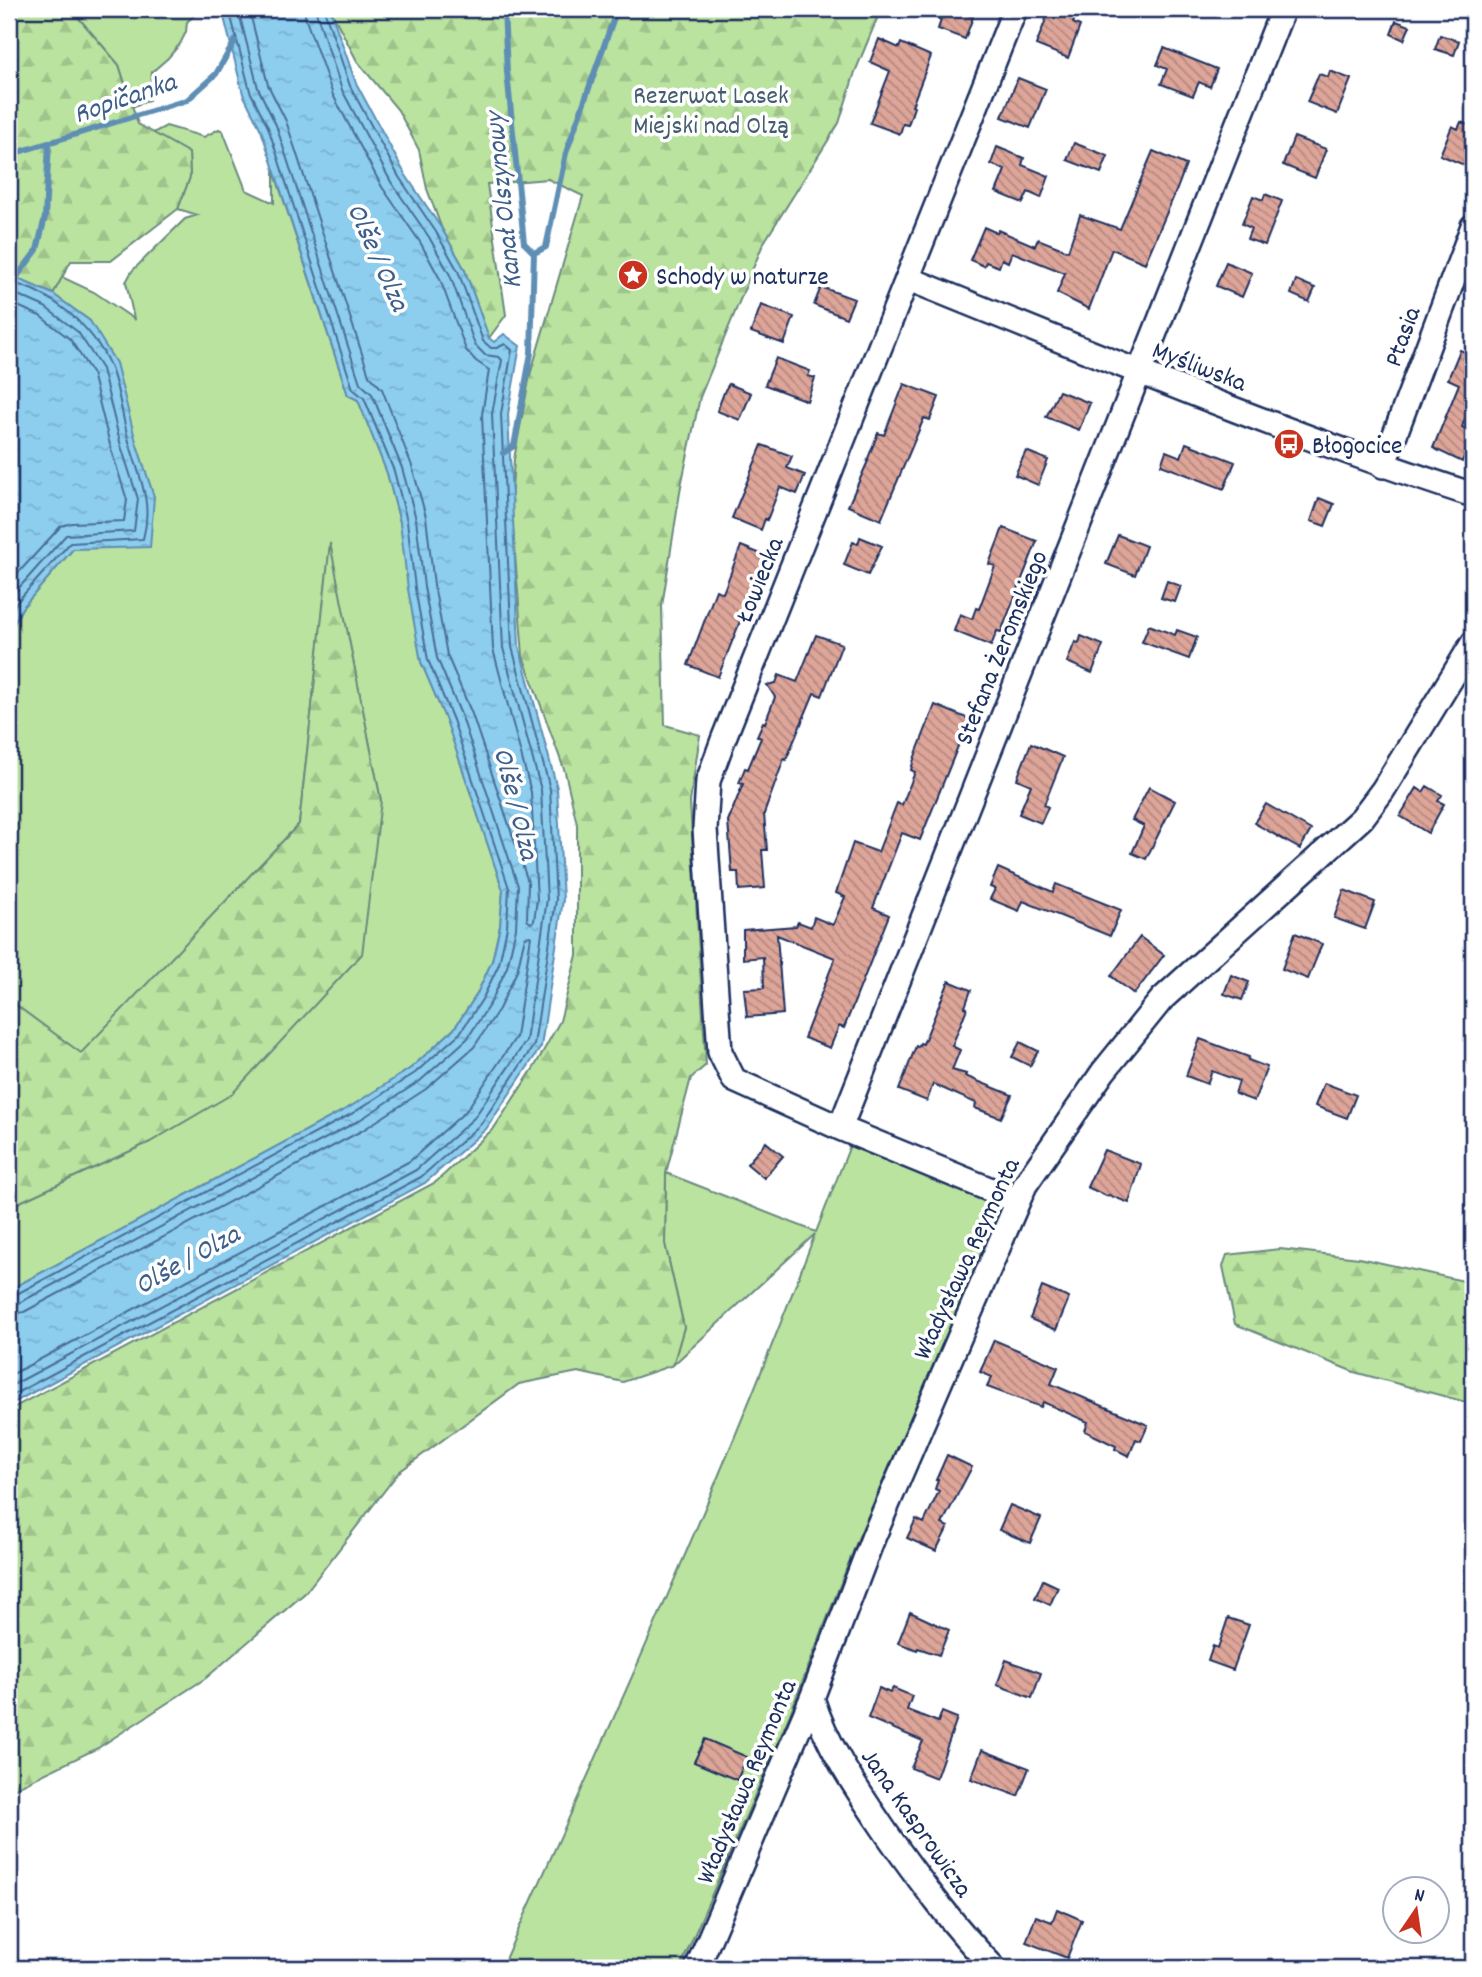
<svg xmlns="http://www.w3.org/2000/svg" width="1482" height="1977" font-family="Dekko,sans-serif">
  <defs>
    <pattern id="forest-firs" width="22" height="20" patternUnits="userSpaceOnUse" patternTransform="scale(1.75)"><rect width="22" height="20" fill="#bae39f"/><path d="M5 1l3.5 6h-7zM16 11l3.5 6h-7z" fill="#9fc38b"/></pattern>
    <pattern id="water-ripples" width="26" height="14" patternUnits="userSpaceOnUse" patternTransform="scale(1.75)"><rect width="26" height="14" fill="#8dcdee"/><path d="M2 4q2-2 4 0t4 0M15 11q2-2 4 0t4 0" fill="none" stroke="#79b0ce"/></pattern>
    <pattern id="building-back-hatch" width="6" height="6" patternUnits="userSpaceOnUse" patternTransform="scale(1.75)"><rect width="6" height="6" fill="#dea599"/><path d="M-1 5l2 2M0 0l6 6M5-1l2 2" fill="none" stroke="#b38780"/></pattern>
  </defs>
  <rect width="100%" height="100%" fill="#fff"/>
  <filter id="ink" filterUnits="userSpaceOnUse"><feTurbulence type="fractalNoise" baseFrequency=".0143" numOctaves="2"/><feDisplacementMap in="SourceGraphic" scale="14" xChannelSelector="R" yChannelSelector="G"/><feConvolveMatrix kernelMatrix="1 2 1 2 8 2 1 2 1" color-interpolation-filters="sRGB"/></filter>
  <g filter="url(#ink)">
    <path fill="#bae39f" stroke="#6a897e" stroke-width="2" d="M71,9h130l-14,13 -1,10 -6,12 -12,14 -16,14 -3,28 -17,7 -13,-42z
      M166,126l38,11 15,-8 4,2 23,59 28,13v-32l74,224 10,5 29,73 13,49 21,140 26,60 56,168 -3,36 -8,35 -15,33 -23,35 -43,39 -61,39 -341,183v-83l141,-65 231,-341 -51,-255 -31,278 -218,230 -72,-54v-367l13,-25 51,-59 81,-52 -18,-55 -46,-121 -37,-27 9,-17 32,15 40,27 -8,-37 6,-11 53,-52 13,-4 -20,-6 12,-32 -1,-24 -36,-20z
      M851,1143l141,57 6,15 -140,324 -70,180 -108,249h-179c110,-242 220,-485 314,-734l-142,131 11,-38 -19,-83 1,-71 150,59z"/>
    <path fill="url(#forest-firs)" stroke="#6a897e" stroke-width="2" d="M9,9h62l48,56 19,59 51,29 1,24 -12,32 -67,52h-40l-18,33 -44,-19z
      M330,9h551l-26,63 -16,51 -76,121 -63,153 -19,89 -19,120 3,119 35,10 -10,67 16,263 -15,13 -25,95 -1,71 19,83 -11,38 -50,17 -45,-10 -59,12 -120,88 -94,121 -99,85 -108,70 -89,43v-381l427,-228 58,-54 41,-62 25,-45 17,-66v-131l-12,-52 -42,-116 -12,-153 3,-44 16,-84 53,-179 -35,-17 -61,5 19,131 -17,23 -25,-70 -22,-39 -15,-40 -8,-39 -21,-40 -41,-49z
      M330,543l51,258 -19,153 -130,140 -82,48 -141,65v-207l72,53 218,-229z
      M1280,1249l79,9 114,25v121l-119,-32 -119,-48 -12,-58 4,-11z"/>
    <path fill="url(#water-ripples)" stroke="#5f8eb4" stroke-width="2" d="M222,9h108l26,74 49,91 37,55 22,39 25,70 5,4 10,-8 16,12 -12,68 11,232 38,142 6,112 -22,147 -55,82 -61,54 -416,222v-115l341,-183 61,-39 43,-39 23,-35 15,-33 8,-35 3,-36 -56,-167 -26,-61 -13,-73 -8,-67 -13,-49 -29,-73 -10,-5 -87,-265 -18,-36z
      M9,275l44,19 37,27 26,42 20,79 18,55 -4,50 -77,2 -51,59 -13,25z"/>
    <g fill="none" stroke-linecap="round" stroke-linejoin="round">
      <path stroke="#496e98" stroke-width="2" d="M249,9l19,76 18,36 83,254 13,14 30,77 14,51 8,68 13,70 25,59 56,168 -1,38 4,3 3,-2 3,-22 -6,-107 -38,-143 -11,-234 7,-45 -13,-9 -10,-11 -26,-71 -20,-37 -38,-55 -49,-92 -27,-75 -2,-11
        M9,282c42,10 84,44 101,84 10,24 12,53 20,79 10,34 23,58 13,94l-73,4 -54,60 -7,15
        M9,291l36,16 33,25 24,37 19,77 17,53 -4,32 -68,4 -57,64
        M9,302l31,14 30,23 22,34 19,76 16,51 -3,21 -52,2 -11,3 -52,57
        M9,1296l6,-1 338,-182 62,-40 45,-40 23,-35 16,-34 8,-37 2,-39 -56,-168 -25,-60 -13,-72 -8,-67 -13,-50 -30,-73 -11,-9 -85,-262 -18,-36 -21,-82
        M9,1305l10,-2 339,-182 62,-40 47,-42 24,-37 16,-35 9,-39 2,-42 -56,-169 -25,-59 -13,-71 -8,-68 -14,-51 -30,-74 -12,-11 -84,-258 -18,-37 -20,-79
        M9,1315l15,-3 339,-182 63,-41 48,-42 25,-38 18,-38 8,-34 6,-1 -15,101 -50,74 -56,50 -401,215
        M9,1387l407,-217 58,-52 52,-77 21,-142 -6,-109 -38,-142 -11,-234 10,-54 -3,-3 -14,-2 -10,-10 -25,-70 -21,-38 -38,-55 -49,-92 -27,-81
        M9,1397l412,-220 60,-53 53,-79 22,-145 -6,-111 -38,-142 -11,-233 11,-64 -7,-6 -8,4h-6l-8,-7 -25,-70 -22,-39 -37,-55 -49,-91 -26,-77"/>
      <path stroke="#5f8eb4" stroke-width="6" d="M9,155l178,-55 29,-26 19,-33
        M534,253l12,-6 20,-94 51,-144
        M9,287l28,-37 8,-33 4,-74
        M503,453l11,-7 17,-93 3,-100 -10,-10 -17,-171 -3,-63"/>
    </g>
    <path fill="url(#building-back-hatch)" stroke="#1b2f5e" stroke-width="2" d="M916,9h37l20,8 -8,22 -27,-10 3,-9z
      M1058,9l19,4 -4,10 7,3 -12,32 -32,-13 12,-31 7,2z
      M1396,21l14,5 -6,14 -13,-6z
      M1440,35l19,6 -5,14 -19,-6z
      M879,39l20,9 2,-5 30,13 -19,50 2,1 -6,18 -5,-1 -3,10 -30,-11 20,-52 -20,-9z
      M1164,48l53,21 -7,18 -11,-5 -6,14 -32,-12 6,-15 -10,-4z
      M1330,71l21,8 -14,35 -30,-12 12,-28 9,3z
      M1018,78l28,11 -16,39 -28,-11z
      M1461,122l12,5v30l-4,10 -29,-12 12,-29 6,3z
      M1294,137l32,12 -11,29 -32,-13z
      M1074,143l34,13 -7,17 -34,-13z
      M997,147l27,11 -2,7 27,11 -8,22 -13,-6 -5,11 -27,-11 9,-22 -14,-6z
      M1153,151l33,14 -9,24 -32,74 -33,-14 -23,60 -32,-16 8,-20 -53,-21 -4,10 -6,-3 -3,8 -13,-5 -2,4 -14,-6 14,-33 13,6 1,-3 37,16 3,-7 30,12 12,-36 40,14z
      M1265,194l17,7 -17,44 -18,-6 4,-11 -9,-4 11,-28 10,4z
      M1226,262l26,11 -10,24 -26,-11z
      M1296,280l19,8 -6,14 -18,-8z
      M821,287l33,12 -8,19 -32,-13z
      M761,305l33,12 -10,27 -33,-12z
      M1472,349l1,48 -11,30 11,6 -11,29 -29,-14 26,-64 -11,-5 12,-29 10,4z
      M776,358l34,13 -2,5 7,2 -8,23 -42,-16z
      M729,384l22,9 -11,27 -23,-9 8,-21z
      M904,384l35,13 -9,23 -6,-2 -43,102 -33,-14 20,-45h-1l11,-28 6,2z
      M1059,391l31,12 -11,27 -33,-13z
      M1186,443l49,19 -11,27 -63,-24 5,-14 15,6z
      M762,445l30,11 -5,12 18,7 -8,19 -17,-7 -13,33 -2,-1 -4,11 -29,-12z
      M1026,451l22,9 -10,25 -23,-10z
      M1319,498l15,6 -9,22 -14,-5z
      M1003,528l34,13 -36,91 -4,-1 -6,15 -37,-15 6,-17 12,5 4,-11 3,1 16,-43 -6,-2z
      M1118,535l28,11 -11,29 -29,-11z
      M860,537l22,9 -14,29 -24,-10 9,-23 5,2z
      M741,546l25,10 -48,121 -30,-12 28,-75 7,3z
      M1167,581l14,5 -6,16 -14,-4z
      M1149,625l26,10 2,-5 20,7 -8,22 -47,-17z
      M816,635l26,9 -20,52 -8,-3 -28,67 -2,-1 -20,55 3,36h-5l3,38 -26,2 -1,-18h-6l-4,-51 15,-37 -4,-1 6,-15 3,1 13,-31 -4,-2 6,-14 2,1 10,-26 -8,-12 9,-2 3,-8 18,7z
      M1081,636l22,9 -11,28 -25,-11 8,-20 4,1z
      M935,705l34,14 -49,121 -18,-7 -29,75 16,7 -45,113 -5,-2 -9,22 -26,-10 31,-80 -58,-23 6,79 -36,3 -3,-28 20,-1 -1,-31 -20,2v-29l53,-4 2,-4 13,5 3,-10 19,8 12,-28 -9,-4 17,-50 25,9 19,-49 5,2 13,-33 -4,-2 3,-11z
      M1031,743l32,14 -19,48 4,2 -7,16 -22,-9 12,-29 -14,-6z
      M1427,786l15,9 -4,6 6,3 -16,29 -28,-17 17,-28 6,4z
      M1149,787l26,14 -29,58 -14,-6 12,-27 -12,-6z
      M1266,804l45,26 -11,19 -46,-26z
      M998,868l55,24 3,-8 65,26 -11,26 -87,-35 -4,10 -29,-12 5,-10 -5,-2z
      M1344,890l31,12 -10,27 -31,-11z
      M1295,933l27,11 -14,35 -26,-10z
      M1140,937l24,18 -30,39 -23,-18z
      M1231,975l18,7 -7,18 -18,-6z
      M949,981l22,9 -6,17 2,1 -15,38 8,4 -8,20 14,4 -1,2 47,19 -11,23 -26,-10 1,-5 -43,-19 -6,17 -28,-11 17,-44 2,1 2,-4 3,1z
      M1200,1039l49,18 -1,3 19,7 -13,34 -19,-7 4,-13 -27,-10 -5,13 -21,-8z
      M1020,1042l18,9 -8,15 -18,-9z
      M1324,1083l32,12 -9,23 -32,-12z
      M766,1142l17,14 -19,22 -17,-14z
      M1104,1150l37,14 -12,39 -20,-8 -3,1 -19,-9z
      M1042,1287l27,11 -13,32 -26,-11z
      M994,1340l64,27 -7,17 97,41 -7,16 -5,-2 -7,17 -14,-7 1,-3 -31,-15 3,-9 -45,-20 -2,5 -54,-20 5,-10 -12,-5z
      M947,1455l25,12 -30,57 6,3 -12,24 -29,-13 9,-19 8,4 15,-32 -4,-2 3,-9h-2z
      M1010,1505l31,13 -11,25 -31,-13z
      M1043,1580l15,7 -8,18 -15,-7z
      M910,1612l39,18 -10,25 -21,-7 -1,2 -19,-7z
      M1228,1618l21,7 -16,45 -25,-9 5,-15 5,2z
      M1006,1660l35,13 -9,25 -35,-13z
      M879,1688l11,5 3,-5 19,8 -5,14 31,12 4,-10 15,6 -21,60 -25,-10 12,-27 -55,-23z
      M705,1739l42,18 -10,23 -43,-18z
      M982,1750l47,18 -11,28 -47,-17z
      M1057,1909l25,11 -15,38 -41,-16 10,-26 16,6z"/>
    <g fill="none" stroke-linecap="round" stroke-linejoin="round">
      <g stroke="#1b2f5e" stroke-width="28">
        <path id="minor" d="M1015,9l-292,731 -15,41 -3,48 15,223 14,28 106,48 178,73
          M909,279c186,75 373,154 564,216
          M1383,466l90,-240
          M840,1128l443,-1119
          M812,1698c15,49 46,93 75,136 33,47 67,93 107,134
          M697,1968l115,-270 61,-160 152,-353 78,-113 59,-73 200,-181 21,-28 90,-147"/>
      </g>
      <use href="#minor" stroke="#fff" stroke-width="23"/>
    </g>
  </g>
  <defs>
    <g id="sight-disc" transform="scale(1.575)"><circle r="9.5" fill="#c8321e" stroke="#fff"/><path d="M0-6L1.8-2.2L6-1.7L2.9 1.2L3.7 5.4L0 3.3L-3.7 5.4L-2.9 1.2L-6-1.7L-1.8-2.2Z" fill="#fff"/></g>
    <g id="bus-disc" transform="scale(1.575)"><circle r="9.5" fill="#c8321e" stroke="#fff"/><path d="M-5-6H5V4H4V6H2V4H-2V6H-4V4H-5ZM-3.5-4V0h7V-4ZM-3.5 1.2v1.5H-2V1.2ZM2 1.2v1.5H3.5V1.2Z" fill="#fff"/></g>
  </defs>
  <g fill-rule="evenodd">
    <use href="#sight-disc" x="633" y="275"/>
    <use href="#bus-disc" x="1289" y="444"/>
  </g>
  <g text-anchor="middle" stroke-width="7" stroke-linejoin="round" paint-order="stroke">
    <g font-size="26" fill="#435c6e" stroke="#fff">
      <text x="711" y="103">Rezerwat Lasek<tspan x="711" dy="30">Miejski nad Olzą</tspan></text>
    </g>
    <g font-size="26" fill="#1b2f5e" stroke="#fff" text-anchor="start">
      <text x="656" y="284">Schody w naturze</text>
      <text x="1312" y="453">Błogocice</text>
    </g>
    <g font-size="26" fill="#1b2f5e" stroke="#fff">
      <text transform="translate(1401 336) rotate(-70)" y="9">Ptasia</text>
      <text transform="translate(1200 365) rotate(21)" y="9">Myśliwska</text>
      <text transform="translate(758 579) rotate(-68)" y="9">Łowiecka</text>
      <text transform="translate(1000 647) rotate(-68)" y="9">Stefana Żeromskiego</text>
      <text transform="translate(965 1258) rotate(-65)" y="9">Władysława Reymonta</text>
      <text transform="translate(745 1781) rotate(-67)" y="9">Władysława Reymonta</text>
      <text transform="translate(918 1822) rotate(55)" y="9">Jana Kasprowicza</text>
    </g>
    <g font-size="28" font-style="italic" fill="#3d5e89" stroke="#fff">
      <text transform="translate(124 96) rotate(-19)" y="10">Ropičanka</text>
      <text transform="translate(501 201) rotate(-96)" y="10">Kanał Olszynowy</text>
      <text transform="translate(380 256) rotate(66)" y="10">Olše / Olza</text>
      <text transform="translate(518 803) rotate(76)" y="10">Olše / Olza</text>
      <text transform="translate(186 1258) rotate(-29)" y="10">Olše / Olza</text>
    </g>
  </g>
  <rect width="1482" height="1977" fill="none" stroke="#fff" stroke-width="35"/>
  <rect x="18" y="18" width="1447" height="1942" fill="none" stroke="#1b2f5e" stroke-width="2.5" filter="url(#ink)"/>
  <g transform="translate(1416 1910) rotate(13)"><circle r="33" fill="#ffffff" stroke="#a4acbf" stroke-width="2"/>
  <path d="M0-5L12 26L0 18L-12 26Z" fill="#c8321e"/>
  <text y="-10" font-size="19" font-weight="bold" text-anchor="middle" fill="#1b2f5e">N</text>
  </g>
</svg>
